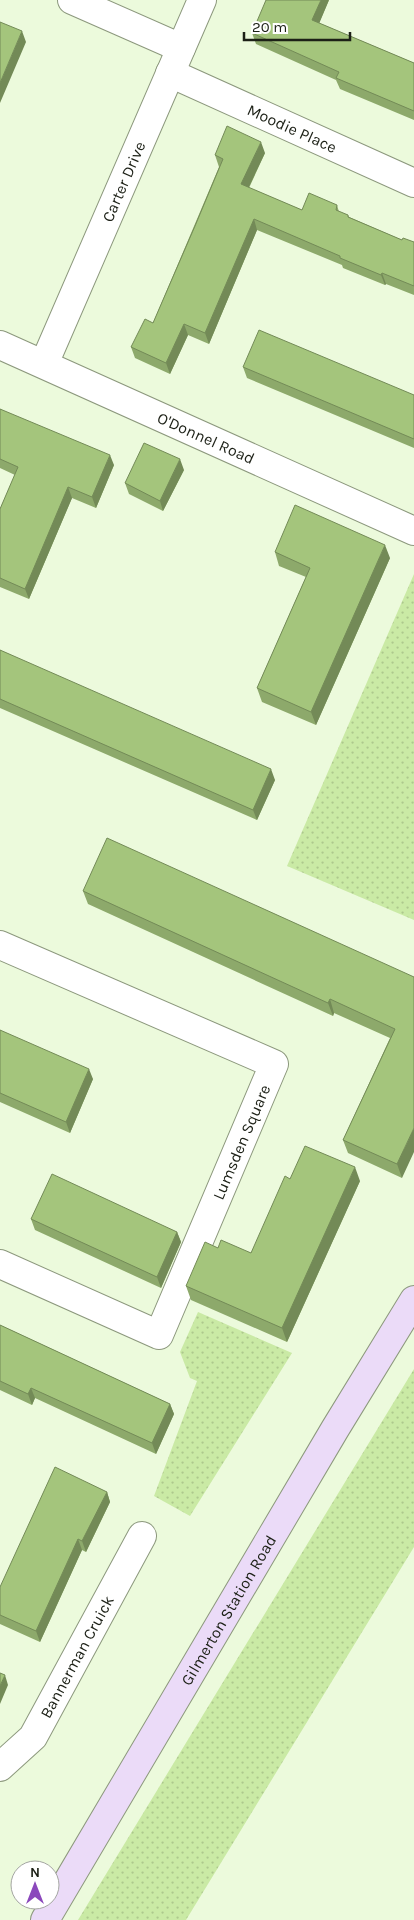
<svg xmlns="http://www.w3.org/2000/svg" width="414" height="1920" font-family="Karla,sans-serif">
  <defs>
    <pattern id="grass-dots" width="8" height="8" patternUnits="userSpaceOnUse" patternTransform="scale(1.25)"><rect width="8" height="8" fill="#caeaa5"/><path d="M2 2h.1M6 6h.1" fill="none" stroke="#adc88d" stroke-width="1.8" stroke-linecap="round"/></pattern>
  </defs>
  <rect width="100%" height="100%" fill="#ecfadc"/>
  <path fill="url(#grass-dots)" d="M414,574v346l-127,-54z
    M198,1312l94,41 -102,163 -36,-20 43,-115 -7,-3 -10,-26z
    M414,1369v178l-228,373h-108z"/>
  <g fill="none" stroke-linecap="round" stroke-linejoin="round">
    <g stroke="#8c987d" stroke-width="30">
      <g id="street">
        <path d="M72,0l109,48"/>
        <path id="s1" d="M170,73l244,110"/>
        <path id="s2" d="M0,345l414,186"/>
        <path id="s3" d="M44,364l158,-364"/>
        <path d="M0,945l274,119 -115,271 -159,-71"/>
        <path id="s4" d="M0,1767l33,-30 109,-201"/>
      </g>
    </g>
    <g stroke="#8c987d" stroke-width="30">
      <g id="secondary">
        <path id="s5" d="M45,1920l290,-491 79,-129"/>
      </g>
    </g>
    <use href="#street" stroke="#fff" stroke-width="28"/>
    <use href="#secondary" stroke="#ebdbf8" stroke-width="28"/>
  </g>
  <path fill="#8da96b" d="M329,0l-10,23 95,40v57l-74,-31 -4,-9 -80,-36 -4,-11z
    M265,153l-16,35 53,22 35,-5 2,7 9,3 1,2 53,23 12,2v53l-28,-11 -1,1 -42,-17 -1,-3 -85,-35 -48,114 -21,-9 -18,39 -35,-16 -4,-11 22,-24 66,-156 -4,-12z
    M243,367l171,28v53l-167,-70z
    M0,409l114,56 -18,43 -24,-10 -43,101 -29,-12v-78l15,-34 -15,-7z
    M184,470l-21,41 -34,-17 -4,-11z
    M275,552l115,6 -74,167 -54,-23 -5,-14 49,-111 -27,-11z
    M0,650l275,130 -18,40 -257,-112z
    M83,891l331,86 -12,201 -54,-25 -5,-13 47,-102 -56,-25 -1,3 -245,-112z
    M0,1030l93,49 -23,54 -70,-31z
    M290,1179l70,2 -73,161 -96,-42 -5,-14 32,-38 33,5z
    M31,1219l146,13 4,10 -20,46 -126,-58z
    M0,1325l170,79 4,10 -18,40 -121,-56 -3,7 -32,-15z
    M107,1492l3,10 -24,50 -4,-2 -42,92 -40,-18v-37z"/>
  <path fill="#738a57" d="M321,0h8l-13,31 -4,-11z
    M22,31l4,11 -26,61v-20z
    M261,142l4,11 -20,42 -4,-11z
    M254,219l3,11 -48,114 -4,-11z
    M382,273l4,11 -1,1 -4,-10z
    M184,324l4,11 -18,39 -4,-11z
    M110,455l4,10 -18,43 -4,-11z
    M180,459l4,11 -21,41 -3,-10z
    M68,487l4,11 -43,101 -4,-10z
    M385,545l5,13 -74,167 -5,-13z
    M271,769l4,11 -18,40 -4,-10z
    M330,999l4,14 -1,3 -5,-13z
    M89,1069l4,10 -23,54 -4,-11z
    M414,1128v24l-12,26 -5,-14z
    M355,1167l5,14 -73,161 -5,-14z
    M177,1232l4,10 -20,46 -4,-11z
    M31,1388l4,10 -3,7 -4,-11z
    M170,1404l4,10 -18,40 -4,-11z
    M107,1492l3,10 -24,50 -4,-11z
    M78,1539l4,11 -42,92 -4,-11z
    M5,1675l3,10 -8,19v-18z"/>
  <path fill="#a4c57c" stroke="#738a57" d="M266,0h55l-9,20 102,43v48l-78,-33 3,-6 -87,-39z
    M0,22l22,9 -22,52z
    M227,126l34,16 -20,42 61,26 7,-17 28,12 -1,5 12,5v2l54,23 1,-2 11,4v44l-32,-13 -1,2 -41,-17v-2l-86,-37 -49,114 -21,-9 -18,39 -35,-16 14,-28 8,4 42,-97 28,-67 -8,-4z
    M259,330l155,65v44l-171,-72z
    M0,409l110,46 -18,42 -24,-10 -43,102 -25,-11v-69l18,-42 -18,-8z
    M144,443l36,16 -20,42 -35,-18z
    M295,505l90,40 -74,167 -54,-24 53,-120 -35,-16z
    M0,650l271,119 -18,41 -253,-111z
    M107,838l307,139v151l-17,36 -54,-24 52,-111 -65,-30 -2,4 -245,-112z
    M0,1030l89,39 -23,53 -66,-29z
    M305,1146l50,21 -73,161 -96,-42 19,-44 13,6 3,-8 30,13 34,-77 5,3z
    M52,1174l125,58 -20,45 -126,-58z
    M0,1325l170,79 -18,39 -121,-55 -3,6 -28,-13z
    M55,1467l52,25 -25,49 -4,-2 -42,92 -36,-16v-28z
    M0,1673l5,2 -5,11z"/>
  <g text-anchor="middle" stroke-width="4" stroke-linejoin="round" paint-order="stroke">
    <g font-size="16" fill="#1c2016" stroke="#fff">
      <text dy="6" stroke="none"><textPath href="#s1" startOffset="134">Moodie Place</textPath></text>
      <text dy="6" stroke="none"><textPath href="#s3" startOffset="199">Carter Drive</textPath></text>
      <text dy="6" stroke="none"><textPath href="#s2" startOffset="226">O'Donnel Road</textPath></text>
      <text transform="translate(241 1142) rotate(-67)" y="6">Lumsden Square</text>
      <text dy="6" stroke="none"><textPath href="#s5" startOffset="360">Gilmerton Station Road</textPath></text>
      <text dy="6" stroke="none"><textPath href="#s4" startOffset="136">Bannerman Cruick</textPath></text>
    </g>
  </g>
  <g transform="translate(35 1885)"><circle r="24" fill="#ffffff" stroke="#a4a6a2"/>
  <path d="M0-4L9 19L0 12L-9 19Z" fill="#8b48bc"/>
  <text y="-8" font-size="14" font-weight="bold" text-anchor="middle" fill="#1c2016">N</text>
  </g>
  <path d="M244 32v8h106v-8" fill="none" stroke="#1c2016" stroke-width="2.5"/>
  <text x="252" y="32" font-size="15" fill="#1c2016" stroke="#ffffff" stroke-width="4" paint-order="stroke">20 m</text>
</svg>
